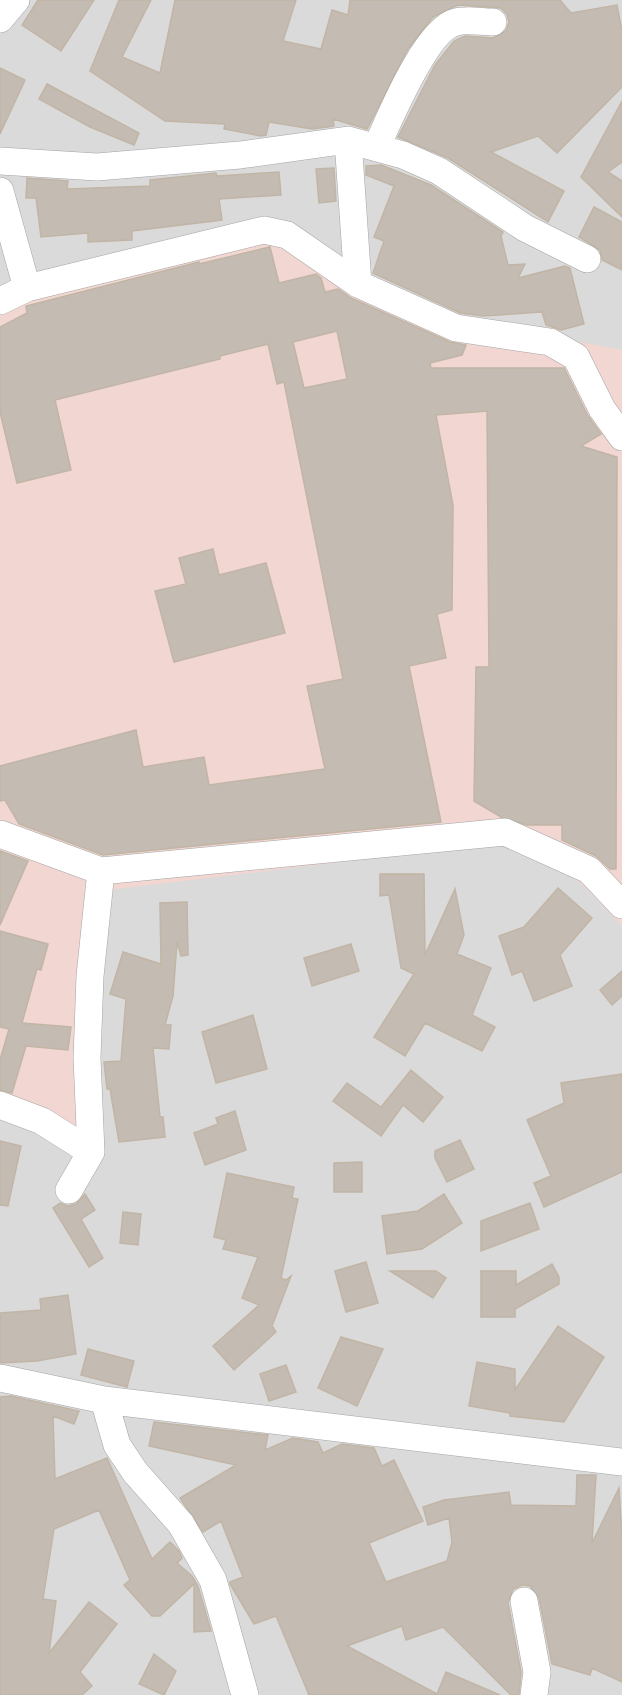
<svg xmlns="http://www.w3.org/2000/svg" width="622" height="1695" font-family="'Public Sans',sans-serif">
  <rect width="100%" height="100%" fill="#efece3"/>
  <path fill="#dbdada" d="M0,0h622v1695h-622z"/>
  <path fill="#f1d6d1" d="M278,226l147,86 197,38v576l-35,-37 -47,-40 -33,-7 -398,48 -31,241 -78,-27v-810z"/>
  <path fill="#c4bbb2" stroke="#c1b5a5" stroke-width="1.5" fill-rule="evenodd" d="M38,0h56l-33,51 -39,-26z
    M119,0h32l-29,57 38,16 15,-73h121l-13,41 38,8 11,-39 16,5 2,-15h210l11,13 46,-8 5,26v56l-65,66 -19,-17 -47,16 73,39 -16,31 -100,-64 -50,-21 37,-72 19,-24 11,-5 28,2 13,-7 3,-9 -2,-8 -6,-6 -43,-3 -25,12 -25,32 -41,80 -34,-10 1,7 -22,3 -43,-7 -3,13 -5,1 -37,-7 1,-5 -60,-3 -75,-50z
    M0,68l25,12 -25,54z
    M47,84l92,49 -5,12 -44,-18 -51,-28z
    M622,101v61l-14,10 14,9v36l-41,-40z
    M381,165l50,20 72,47 -2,4 7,29 17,-1 -7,14 47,-12 5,2 14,56 -23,6 -15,-5 -4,-13 -59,4 -23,-3 -87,-40 11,-32 -10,-4 20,-51 -28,-11v-9z
    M334,168l2,33 -17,2 -3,-34z
    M279,172l2,23 -62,4 3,21 -90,11v9l-44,2v-9l-47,4 -5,-39h-10l1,-20 41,3 -1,8 83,-3v-6l66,-7 1,3z
    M594,207l28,15v48l-20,-10 -2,-10 -21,-13z
    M270,247l9,36 37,-9 5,4 4,14 13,-3 13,9 99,44 16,3 -4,10 -32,8 1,5h133l24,48 13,18 -20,12 36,11 -1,412h-6l-14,-13 -34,-16v-15h-35l-26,-8 -27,-16 2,-134h13l-2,-256 -51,4 17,90 -1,105 -15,4 9,44 -37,8 32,156 -338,33 -84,-31 -14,-24 -5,1v-35l136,-36 7,37 61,-10 5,28 116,-16 -18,-83 36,-7 -59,-297 -7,2 -9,-40 -48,12v3l-165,41 16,70 -54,13 -17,-71v-85l27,-14 -1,-7 173,-44v2zM337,331l10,48 -43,9 -11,-46z
    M213,549l6,26 47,-12 19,70 -111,29 -19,-71 31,-7 -7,-26z
    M0,851l28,10 -28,64z
    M380,874h44l1,81 30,-66 9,46 -7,19 34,14 -19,47 23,12 -13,24 -57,-28 -20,33 -31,-19 40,-63 -13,-6 -12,-73 -9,1z
    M558,888l34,30 -32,37 12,31 -38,15 -12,-30 -10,4 -13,-39 25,-9z
    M187,902l1,53 -7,1 -4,-14 -4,54 -8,29h6l-2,24 -16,-1 7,69h3l2,20 -46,5 -9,-53h-3l-3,-27 17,-1 5,-62 -16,-5 13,-42 38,12 -1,-61z
    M0,931l48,13 -7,26 -4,-1 -15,54 49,4 -3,23 -42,-4 -14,47 -12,-3v-30l9,-31 -9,-2z
    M351,944l8,27 -47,15 -8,-28z
    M622,971v25l-10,9 -12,-15z
    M253,1015l14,54 -51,14 -14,-51z
    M411,1070l32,27 -20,25 -20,-17 -22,31 -48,-35 14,-18 34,24z
    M622,1074v98l-78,35 -10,-24 17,-7 -24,-56 37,-17 -3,-20z
    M235,1111l11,39 -41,15 -11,-32 24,-9 -2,-6z
    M460,1140l14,29 -27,13 -12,-24v-7z
    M0,1141l21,5 -13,60 -8,-1z
    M362,1162v30h-28v-29z
    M227,1173l67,14 -2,11 6,1 -17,79 5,2 5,-4 -19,50 4,6 -42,38 -21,-24 46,-41 -17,-7 16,-41 -35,-8 3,-9 -12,-3z
    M85,1194l10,16 -14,9 22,39 -14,9 -36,-59 7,-5 8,3 8,-2z
    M444,1194l18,29 -40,26 -35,5 -5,-38 36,-5z
    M530,1203l9,26 -58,22v-30z
    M123,1212l18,2 -3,31 -18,-2z
    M366,1262l12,41 -32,9 -11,-41z
    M552,1264l7,13v7l-44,25v8h-34v-46h35v14z
    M390,1271h46l10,7 -13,20z
    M68,1295l8,59 -39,7 -37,2v-50l41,-3 -1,-11z
    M558,1326l46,31 -40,65 -54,-6v-3l-41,-7 8,-44 38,7v21z
    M341,1337l42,12 -26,57 -39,-18z
    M88,1349l46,12 -7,26 -46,-12z
    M286,1365l10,27 -27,9 -9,-27z
    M11,1396l68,15 -5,13 -21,-8 2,63 52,-21 45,101 18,-17 9,9 3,7 -5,5 15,13 6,10 13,45 -17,1v-48l-34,32h-8l-28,-31 6,-5 -31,-70 -45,19 -11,70 13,2 -7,52 40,-51 28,22 -37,48 12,14 -10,9h-82v-298z
    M154,1422l114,13 -3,15 28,-12 25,4 5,11 19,-9 32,4 8,18 12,-6 29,61 -54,22 17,39 61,-21 5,-19 -3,-24 -21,7 -5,-18 21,-7 65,-8 2,13 65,1 1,-31h19l-4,68 27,-55 3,49v145l-30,-14 -2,7 -38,-11 -13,-66 -9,-12 -8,-1 -9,4 -5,14 13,69 -2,23h-8l-68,-68 -37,13 -4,-14 -55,20 90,48 9,-22 54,23h-191l-33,-79 -22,8 -24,-40v-2l13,-5 -22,-56 -18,11 -23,-34 56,-33 -87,-19z
    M154,1654l22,17 -12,24 -25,-11z"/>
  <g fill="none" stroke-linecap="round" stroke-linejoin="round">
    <g stroke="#a4a4a4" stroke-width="28">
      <path id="minor" d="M0,19l16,-19
        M348,140l10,144
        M377,146c13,-28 49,-117 79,-124 10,-3 26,0 37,0
        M0,161l97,6 143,-12 108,-15 55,15 36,16 86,57 62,31
        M0,191l27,97 237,-58 23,5 71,49 98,44 94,14 26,15 26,52 20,28
        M0,301l27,-13
        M0,834l101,37 404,-39 84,38 33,35
        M0,1105l42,16 49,31
        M69,1190l22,-38 -4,-94 3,-82 11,-105
        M0,1378l104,22 518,62
        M104,1400l13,45 18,27 46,52 32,56 32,115
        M524,1601l13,71 -3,23"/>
    </g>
    <use href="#minor" stroke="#fff" stroke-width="27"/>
  </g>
</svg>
